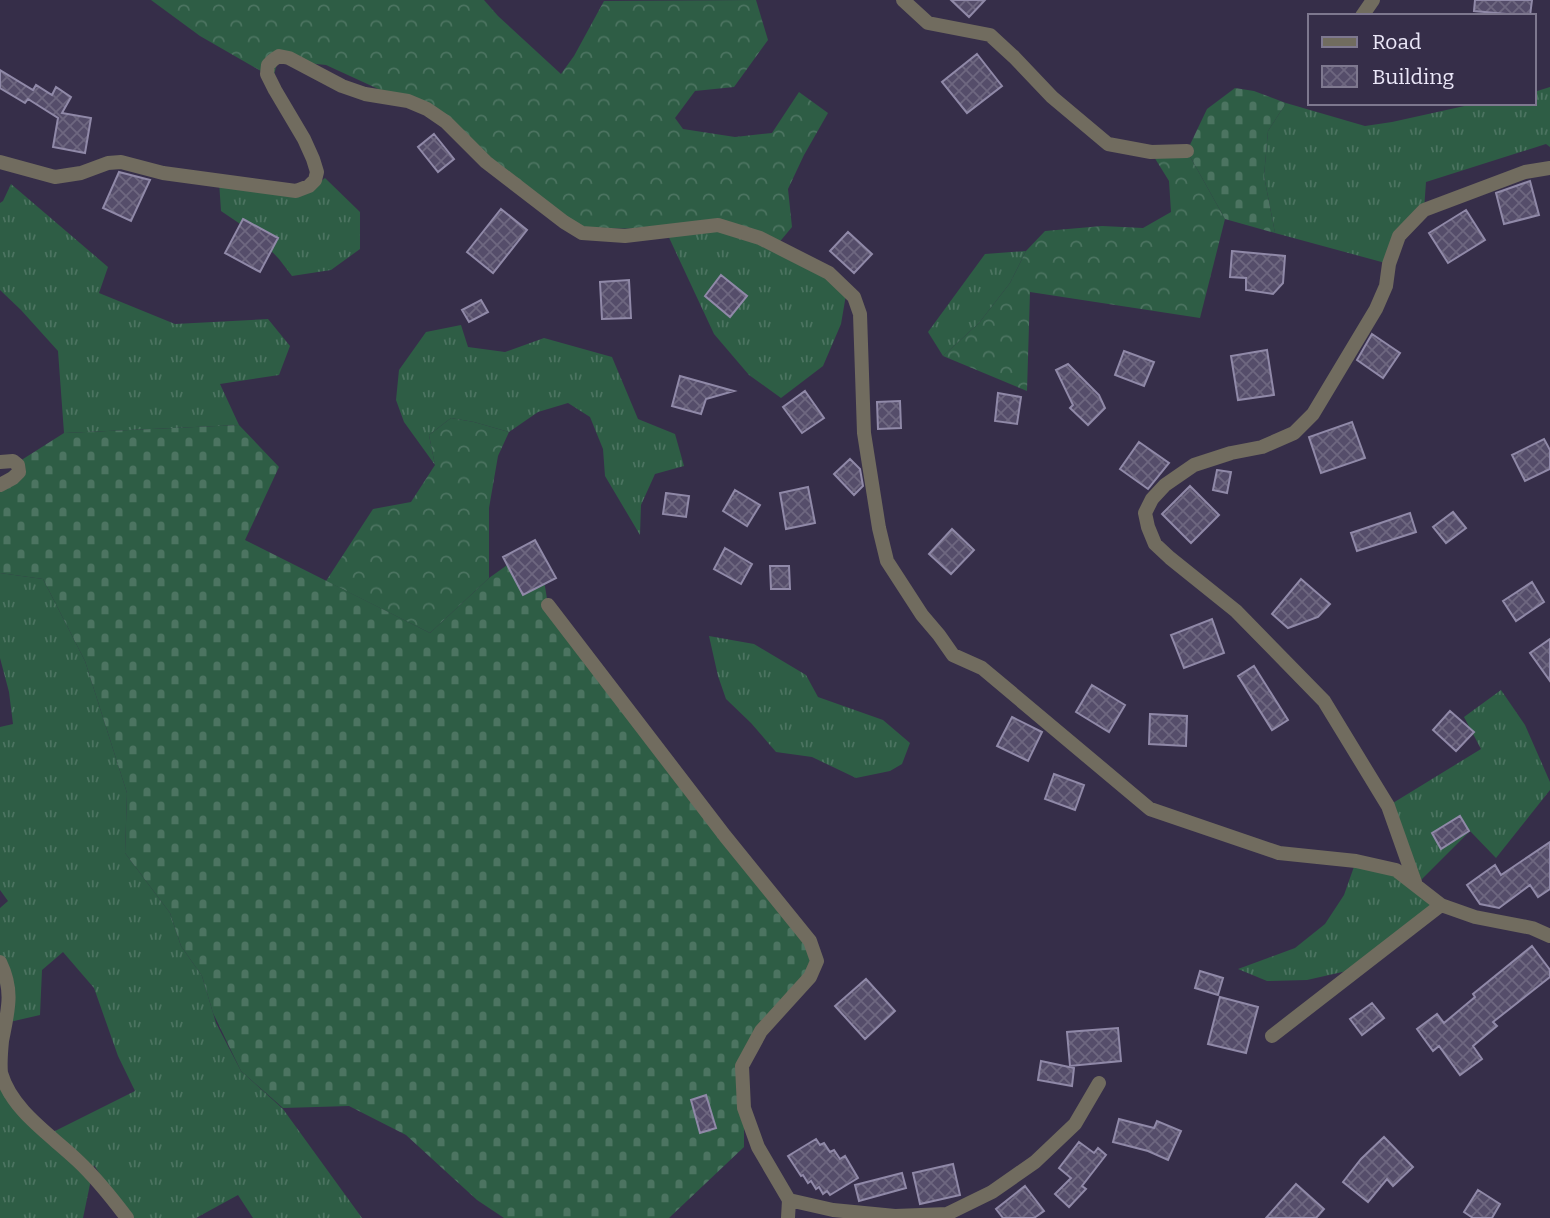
<svg xmlns="http://www.w3.org/2000/svg" width="1550" height="1218" font-family="Bitter,serif">
  <defs>
    <pattern id="grass-tufts" width="24" height="20" patternUnits="userSpaceOnUse" patternTransform="scale(1.75)"><rect width="24" height="20" fill="#2e5d45"/><path d="M3 7l-1-3M5 7V3M7 7l1-3M15 17l-1-3M17 17v-4M19 17l1-3" fill="none" stroke="#4c7461"/></pattern>
    <pattern id="forest-crowns" width="20" height="18" patternUnits="userSpaceOnUse" patternTransform="scale(1.75)"><rect width="20" height="18" fill="#2e5d45"/><path d="M2 6a3 3 0 1 1 6 0M12 15a3 3 0 1 1 6 0" fill="none" stroke="#4c7461"/></pattern>
    <pattern id="cemetery-stones" width="16" height="16" patternUnits="userSpaceOnUse" patternTransform="scale(1.75)"><rect width="16" height="16" fill="#2e5d45"/><path d="M2 7V4a2 2 0 0 1 4 0v3zM10 15v-3a2 2 0 0 1 4 0v3z" fill="#4c7461"/></pattern>
    <pattern id="building-cross-hatch" width="8" height="8" patternUnits="userSpaceOnUse" patternTransform="scale(1.75)"><rect width="8" height="8" fill="#554d6a"/><path d="M0 0l8 8M0 8l8-8" fill="none" stroke="#6e6780"/></pattern>
  </defs>
  <rect width="100%" height="100%" fill="#362e49"/>
  <path fill="url(#grass-tufts)" d="M1550,87v60l-4,-3 -120,38 -2,28 -35,54 -114,-31 -11,-57 4,-45 18,-28 79,23 27,-4 86,-19h56v-11z
    M325,178l35,34v37l-29,21 -39,6 -13,-17 -24,-25 -34,-23 -2,-30 92,8z
    M11,184l97,83 -9,26 76,31 93,-5 22,27 -11,29 -59,9 19,41 -175,8 -6,-82 -37,-41 -21,-20v-87l3,-2z
    M709,223l68,22 70,44 -6,35 -18,42 -42,32 -32,-23 -35,-41 -49,-105z
    M1026,251l-16,32 -31,40 -36,33 -15,-24 57,-78z
    M461,325l7,22 37,5 39,-14 68,19 26,62 37,15 9,32 -29,8 -14,31 -1,30 -35,-59 -2,-27 -13,-32 -22,-14 -30,9 -29,20 -35,-10 -23,-4 -22,17 6,30 -31,-43 -8,-22 3,-30 27,-38z
    M0,573l43,6 42,82 42,132 -2,60 45,60 11,33 21,30 14,47 25,48 42,38 79,109h-109l-15,-23 -42,23h-68l-34,-53 -11,53h-83v-161l20,44 27,34 88,-44 -17,-35 -24,-68 -31,-36 -21,18 -2,45 -39,9 3,-30 -4,-12v-74l8,-7 -8,-11v-163l13,-3 -4,-32 -9,-34z
    M709,636l45,8 52,31 12,22 65,23 27,23 -8,21 -12,7 -34,7 -44,-21 -36,-5 -25,-29 -25,-24 -8,-23z
    M1501,690l24,35 25,57v8l-54,68 -26,-27 -54,54 25,20 -81,63 -53,12 -40,1 -29,-12 57,-21 30,-24 19,-29 12,-34 58,23 -26,-78 93,-57 -17,-32z"/>
  <path fill="url(#forest-crowns)" d="M151,0h333l14,16 63,58 13,-18 30,-55 152,-1 12,40 -34,47 -39,4 -20,27 8,11 52,8 37,-4 27,-41 29,21 -24,42 -16,34 4,38 -15,18 -68,-22 -44,6 -83,-1 -129,-97 -66,-38 -61,-28 -29,-3 -20,2 -4,14 -73,-42z
    M1187,151l38,68 -25,99 -170,-26 -3,99 -84,-35 36,-33 31,-40 16,-32 19,-20 57,-5 41,2 28,-16 -2,-31 -18,-29z
    M451,418l23,4 35,10 -11,24 -9,52v70l-59,55 -104,-52 47,-72 38,-7 24,-37 -6,-30z"/>
  <path fill="url(#cemetery-stones)" d="M1235,88l19,3 32,12 -18,28 -4,45 11,57 -50,-14 -38,-68 20,-42z
    M239,425l40,42 -34,73 185,93 59,-55 49,-35 10,62 269,356 -75,104 2,43v39l-75,71h-165l-27,-18 -71,-65 -57,-29 -66,2 -42,-37 -28,-58 -11,-37 -21,-30 -11,-33 -45,-60 2,-60 -42,-132 -42,-82 -43,-6v-94l18,-14 5,-6 41,-26z"/>
  <path fill="url(#building-cross-hatch)" stroke="#9089a8" stroke-width="2" d="M951,0h34l-16,17z
    M1475,0h57l-2,16 -56,-5z
    M977,54l25,32 -35,27 -25,-31z
    M0,70l33,20 3,-5 16,10 4,-8 15,10 -9,16 29,5 -6,35 -32,-6 5,-29 -30,-19 -3,4 -25,-15z
    M434,134l20,25 -16,13 -20,-25z
    M119,172l31,8 -19,41 -28,-13z
    M1530,181l9,34 -35,9 -8,-31z
    M501,209l26,21 -34,43 -26,-21z
    M1466,210l19,30 -37,23 -19,-30z
    M243,219l35,19 -18,34 -35,-19z
    M848,232l24,22 -18,19 -24,-22z
    M1232,251l53,5 -2,27 -10,11 -27,-4v-12l-16,-1z
    M721,275l26,21 -17,21 -25,-21z
    M629,280l2,38 -29,1 -2,-37z
    M481,300l7,12 -19,10 -7,-12z
    M1372,334l28,19 -17,25 -26,-18z
    M1267,350l7,45 -36,5 -7,-44z
    M1124,351l30,11 -10,24 -29,-11z
    M1068,364l31,31 6,13 -17,17 -18,-17 3,-3 -17,-35z
    M680,376l54,15 -28,8 -5,15 -29,-8z
    M805,391l19,27 -22,15 -19,-26z
    M998,393l23,4 -4,27 -22,-3z
    M900,401l1,27 -23,1 -1,-27z
    M1352,422l13,36 -44,15 -12,-36z
    M1544,439l6,11v19l-25,12 -13,-26z
    M1139,442l30,21 -21,26 -28,-20z
    M850,459l10,10 3,17 -9,9 -20,-21z
    M1217,470l14,2 -4,21 -14,-3z
    M1190,486l29,29 -28,28 -29,-29z
    M808,487l7,36 -29,6 -6,-36z
    M735,490l25,15 -13,21 -24,-15z
    M666,493l23,3 -3,21 -23,-3z
    M1453,512l13,16 -20,15 -13,-16z
    M1410,513l6,19 -59,19 -6,-18z
    M952,529l22,21 -23,24 -22,-20z
    M535,540l21,38 -33,17 -20,-38z
    M725,548l27,16 -11,20 -27,-15z
    M770,566h19l1,23h-19z
    M1301,579l29,25 -12,13 -30,11 -16,-14z
    M1532,582l12,20 -28,19 -13,-20z
    M1212,619l12,34 -40,15 -13,-33z
    M1550,639v42l-20,-28z
    M1254,666l34,54 -16,10 -34,-54z
    M1092,685l33,20 -16,27 -33,-20z
    M1450,711l24,21 -18,19 -23,-21z
    M1150,714l37,2 -1,30 -37,-2z
    M1012,717l30,15 -14,29 -31,-15z
    M1054,774l30,11 -9,25 -30,-11z
    M1460,816l9,15 -28,18 -9,-16z
    M1550,842v47l-12,8 -8,-12 -31,23 -19,-4 -13,-19 28,-20 6,10z
    M1532,946l18,24v7l-57,45 4,4 -24,20 9,13 -22,16 -21,-29 -6,5 -16,-22 20,-15 7,9 31,-26 -2,-3z
    M1200,971l23,7 -5,17 -23,-7z
    M866,979l29,32 -30,28 -30,-33z
    M1220,997l38,10 -12,46 -38,-9z
    M1372,1003l12,15 -22,17 -12,-16z
    M1118,1028l3,33 -51,5 -3,-34z
    M1041,1061l33,7 -2,18 -34,-6z
    M706,1095l10,33 -16,5 -9,-33z
    M1119,1119l35,9 3,-7 24,10 -13,29 -20,-9 -35,-9z
    M1384,1137l29,30 -20,19 -6,-7 -19,23 -25,-20 18,-23z
    M816,1139l4,6 4,-2 6,9 4,-2 6,9 5,-3 13,22 -28,17 -3,-4 -4,3 -4,-7 -3,2 -5,-8 -3,2 -5,-8 -2,1 -13,-20z
    M1079,1142l15,11 4,-5 8,7 -24,31 4,3 -17,18 -14,-13 16,-16 -12,-10z
    M953,1164l7,31 -40,9 -7,-31z
    M902,1173l4,15 -47,13 -4,-16z
    M1296,1184l28,25 -8,9h-50z
    M1025,1186l19,25 -10,7h-31l-7,-9z
    M1478,1190l22,14 -8,14h-19l-9,-6z"/>
  <g fill="none" stroke-linecap="round" stroke-linejoin="round">
    <path stroke="#716c5f" stroke-width="14" d="M903,0l25,23 62,12 24,22 38,40 56,47 43,8 36,-1
      M1362,16l11,-16
      M0,162l55,15 26,-4 27,-10 13,-1 42,11 133,18 13,-5 6,-6 2,-8 -4,-13 -9,-20 -29,-49 -8,-16 1,-9 5,-5 6,-4 10,2 53,28 23,8 43,7 19,8 19,13 40,40 78,60 18,11 43,3 93,-11 42,13 69,35 25,24 6,17 4,119 15,95 8,33 35,54 17,20 14,20 29,13 168,141 129,44 77,8 40,9 45,35 34,12 57,11 18,8
      M0,462l13,-1 5,4 1,7 -6,6 -13,7
      M548,605l177,231 85,105 7,20 -7,16 -49,54 -19,35 2,42 14,39 31,53
      M1416,885l-28,-79 -64,-105 -88,-90 -66,-53 -15,-14 -7,-17 -3,-14 7,-14 13,-14 29,-20 37,-12 31,-6 32,-14 19,-19 63,-105 10,-23 3,-22 10,-28 25,-26 101,-38 25,-4
      M0,962c14,29 8,48 2,79 -1,10 -2,22 -1,32 11,38 50,62 77,88 18,17 34,37 49,57
      M1272,1036l169,-131
      M788,1218l1,-18 44,10 62,6 52,-2 45,-22 43,-30 40,-38 24,-41"/>
  </g>
  <rect x="1308" y="14" width="228" height="91" fill="#362e49" stroke="#7e788f" stroke-width="2"/>
  <rect x="1322" y="37" width="35" height="10" fill="#716c5f" stroke="#7e788f" stroke-width="2"/>
  <text x="1372" y="49" font-size="21" fill="#ebe7f8">Road</text>
  <rect x="1322" y="66" width="35" height="21" fill="url(#building-cross-hatch)" stroke="#7e788f" stroke-width="2"/>
  <text x="1372" y="84" font-size="21" fill="#ebe7f8">Building</text>
</svg>
